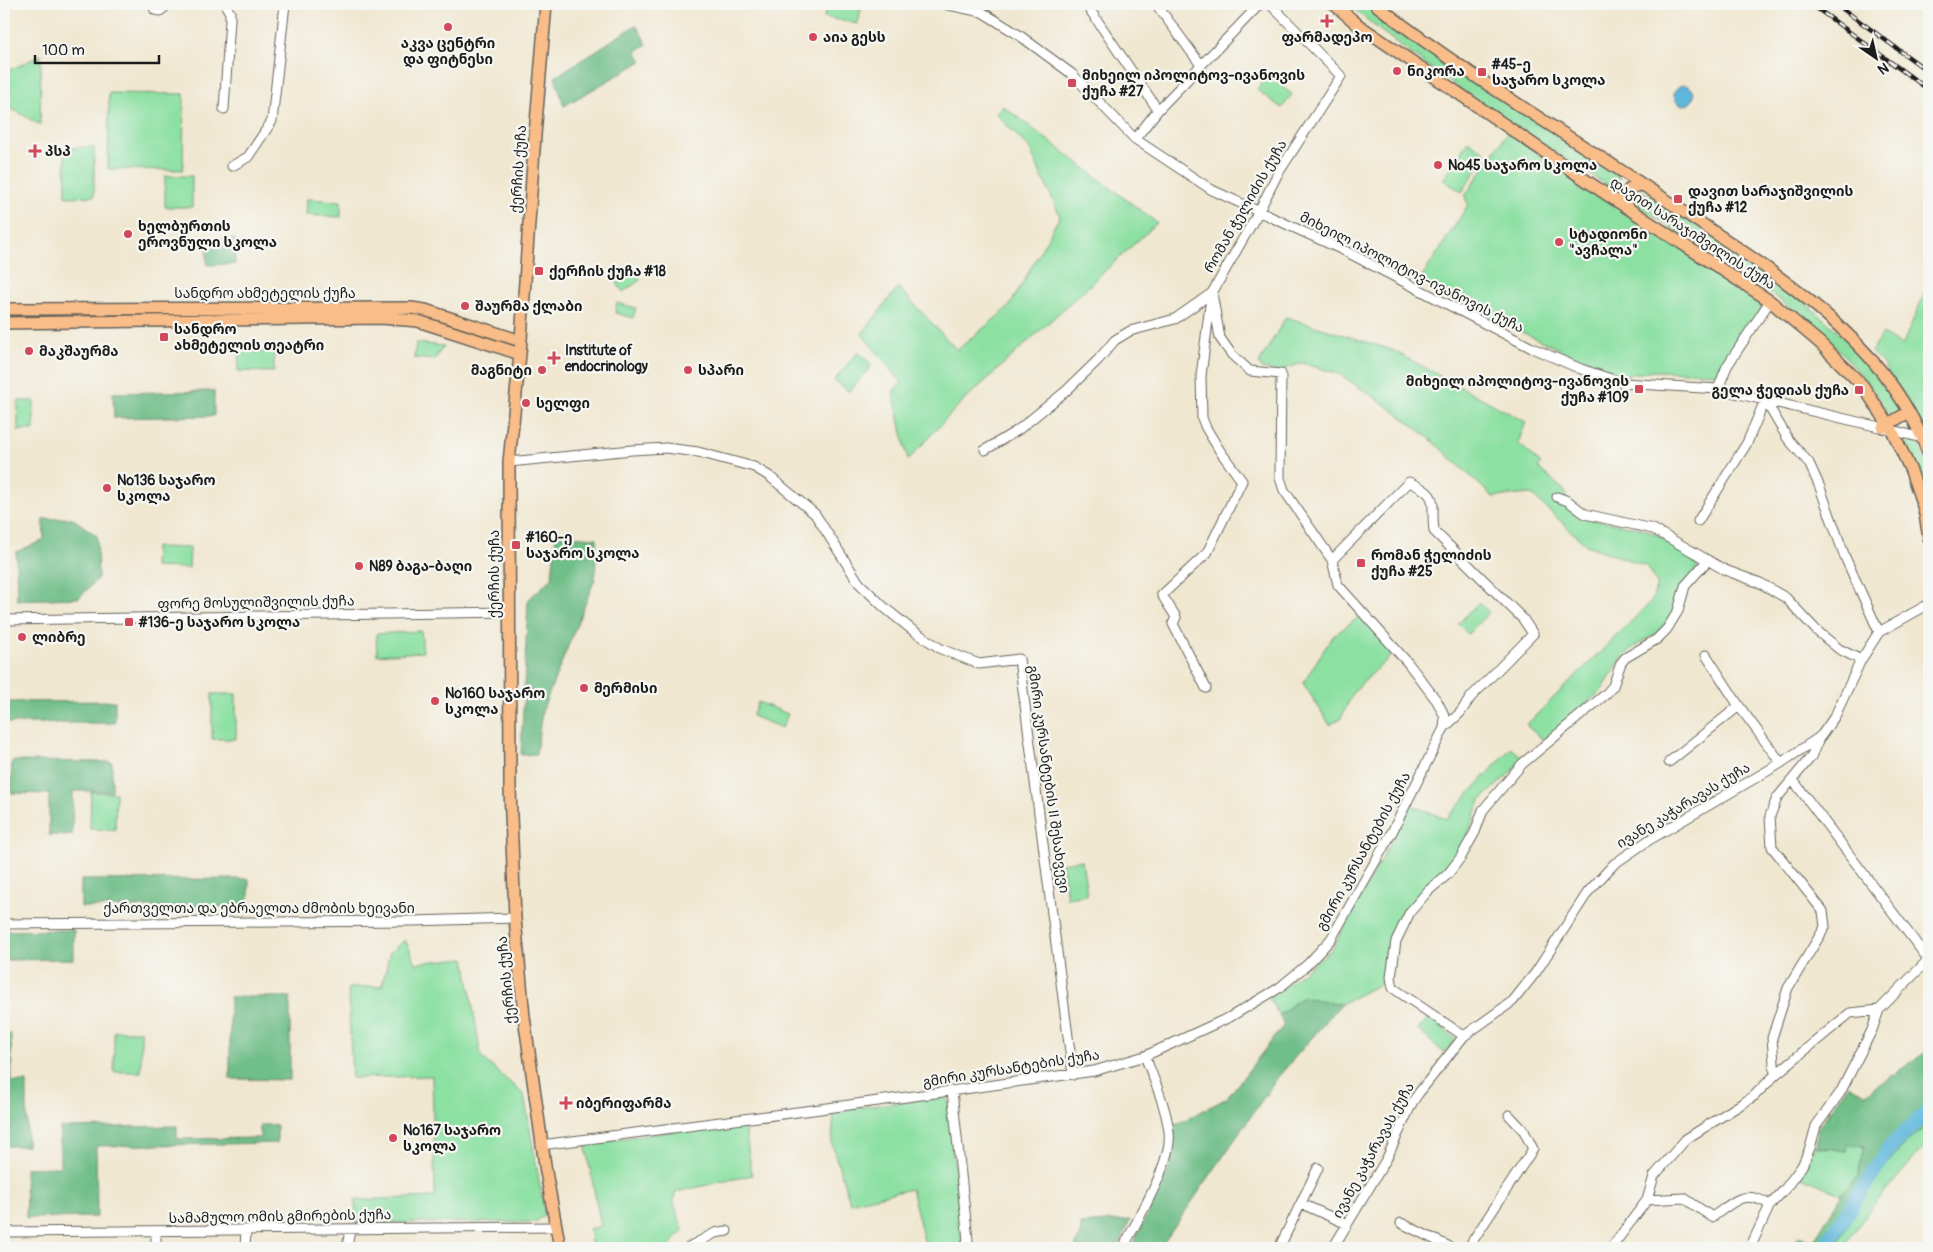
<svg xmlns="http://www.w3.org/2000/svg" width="1933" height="1252" font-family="Pangolin,'Noto Sans Georgian',sans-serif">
  <rect width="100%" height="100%" fill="#f6f6f2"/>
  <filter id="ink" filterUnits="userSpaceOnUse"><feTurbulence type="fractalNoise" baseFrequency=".02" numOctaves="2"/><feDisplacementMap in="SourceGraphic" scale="10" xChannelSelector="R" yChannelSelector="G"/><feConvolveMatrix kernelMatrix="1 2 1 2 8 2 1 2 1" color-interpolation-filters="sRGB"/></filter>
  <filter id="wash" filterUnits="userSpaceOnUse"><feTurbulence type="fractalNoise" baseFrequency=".0096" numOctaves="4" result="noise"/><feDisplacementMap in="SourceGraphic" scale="20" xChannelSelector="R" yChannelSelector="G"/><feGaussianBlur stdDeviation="1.12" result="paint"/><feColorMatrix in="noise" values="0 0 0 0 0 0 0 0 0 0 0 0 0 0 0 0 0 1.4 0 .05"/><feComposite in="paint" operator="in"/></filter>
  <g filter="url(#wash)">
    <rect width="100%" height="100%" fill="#f0e7d0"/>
    <path fill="#8be0a2" stroke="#547e5f" d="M827,4h35l-4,20 -34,-7z
      M1348,4h21l18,15 230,155 3,5 -6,8 -3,1c-90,-59 -182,-115 -263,-184z
      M41,55l-1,70 -22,-13 -14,-6v-33z
      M1267,76l25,18 -10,14 -25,-18z
      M109,93l75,1 -1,76 -75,-1z
      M1003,106l154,117 -199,183 -50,54 -15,-69 9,-8 -40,-49 36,-47 59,63 52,-43 51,-91 -31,-68 -33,-34z
      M1507,133l258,170 -45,70 -66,-2 -35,5 -113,-51 -86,-45 48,-75 -3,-9z
      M1468,141l19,13 -25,38 -19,-12z
      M94,147v49l-28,1 -1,-49z
      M165,176h27v31h-27z
      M1637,187c96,64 202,123 266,222l-12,8c-20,-30 -42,-60 -70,-84 -57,-50 -130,-92 -193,-134z
      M307,199l34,2v16l-35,-2z
      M634,271l6,9 -17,12 -6,-9z
      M1929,291v139l-5,-1 -41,-65 -12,-12 12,-18 19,12 23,-54z
      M617,303l19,5 -3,10 -18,-5z
      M1286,317l106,33 134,72 -8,21 23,21 -3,4 27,23 2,12 18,15 60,11 54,28 -2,9 -22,45 -18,22 -23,14 -12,11 -20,32 -58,51 -18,-16 126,-124 5,-17 -11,-18 -60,-21 -55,-51 -38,3 -65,-60 -42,-32 -47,-31 -37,-11 -24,9 -16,-3 -3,-6z
      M416,343l28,3 -10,14 -20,-2z
      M239,351l35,1v20l-36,-1z
      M858,352l14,13 -23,27 -15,-12z
      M18,401h16v29h-16z
      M1918,441l11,26v50l-8,-36 -14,-35 1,-3z
      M155,547l35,1 -1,20 -35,-1z
      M1479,602l10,10 -21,22 -10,-10z
      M1360,616l35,36 -41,39 -13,27 -11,7 -27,-42 29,-46z
      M421,631l2,21 -46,3 -1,-21z
      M212,694h24v45h-24z
      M758,702l30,12 -6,14 -30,-12z
      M1511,748l14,11 -45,42 -18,50 -50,52 -24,44 1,32 -48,25 -39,-7 -23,18 -10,-16 63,-50 79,-144 35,14z
      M91,792l25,1 -1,37 -25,-1z
      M1082,860l5,35 -20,3 -5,-35z
      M405,940l11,23 49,-5 16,99 43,38 21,120 -10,7 -179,1 -1,-23 80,-3 -3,-121 -80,2 -4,-90 34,-2 8,-34z
      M1429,1017l27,23 -12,13 -26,-23z
      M114,1031h27v41h-27z
      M944,1096l4,4 14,147 -36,1 -15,-59 -61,14 -18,-59 2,-33z
      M744,1122l8,53 -76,17 -3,8 10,30 -15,18h-76l-3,-19 12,-3 -16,-83z
      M1929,1126v15l-59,68 -27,39h-9c25,-40 53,-99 95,-122z
      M1846,1144l18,2 -6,30 -16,18 -43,-18 17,-30 30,5z"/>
    <path fill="#70be88" stroke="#466d52" d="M636,25l11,19 -11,7 6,10 -78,45 -9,-29z
      M235,239v25l-28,1v-25z
      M214,391v25l-100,2 -1,-25z
      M72,518l25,18 1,42 -19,20 -62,2 -1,-48 28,-12 -1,-21z
      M556,535l41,3 -2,41 -53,132 -6,43 -15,1 7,-155 24,-22z
      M115,701v22h-111v-21z
      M12,761l100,1v29h-39l-1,44h-23v-41l-38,-1z
      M249,879v28h-168v-27z
      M74,930v29l-70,1v-29z
      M230,997h60v83l-60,-1z
      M1302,997l39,7 -63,73 -118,171h-29l39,-81 3,-41 54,-28 57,-73 -5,-10z
      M4,1034h7l1,48h15v64h-23z
      M1929,1050v76c-42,23 -70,82 -95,122h-44l9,-12 14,6 29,-48 16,-18 6,-30 -17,-2 -1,7 -30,-5 2,-18 30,-43 17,9z
      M260,1125h17v18l-181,3 1,71 -71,1 -1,-50 35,-1v-39l117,-2v13l83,-1z
      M1130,1220l-12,28h-43l6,-17v-7z"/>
    <path fill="#5fb7dc" stroke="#3e6a7c" d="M1674 95a10 10 0 1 1 20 0a10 10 0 1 1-20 0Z"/>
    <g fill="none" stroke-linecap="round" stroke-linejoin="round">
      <path stroke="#5fb7dc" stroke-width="15" d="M1824,1248l66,-101 39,-37"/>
    </g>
  </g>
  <g filter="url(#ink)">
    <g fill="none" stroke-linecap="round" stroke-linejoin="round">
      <g stroke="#66635b" stroke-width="11">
        <path id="minor" d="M152,4l3,6 5,1 9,-7
          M944,4l38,8 37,23 53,39 63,65 77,51 133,61 187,97 49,21 42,14 95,6 174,41 37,10
          M1086,4l72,106
          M1156,4l45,61
          M1270,4l71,72 -64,99 -18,36 -47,82 8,45 12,17 18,16 31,3 -1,104 4,12 48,70 6,25 70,78 29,38 8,16 -1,11
          M224,109l6,-89v-7l-5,-9
          M1135,139l23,-29 102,-106
          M232,166l16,-9 24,-36 13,-117
          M1718,389l9,-23 43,-65
          M1765,400l23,39 21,24 10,22 26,72 34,75
          M985,450l33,-20 48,-39 32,-31 17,-20 15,-9 45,-12 37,-26
          M509,462l123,-12 34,-2 32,4 56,15 15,9 46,38 44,69 26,25 26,21 30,20 38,15 40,-5 54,416
          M1557,497l11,4 17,13 68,15 72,41 35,13 26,15 31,33 22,18 22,11
          M1698,521l49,-78 18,-43
          M4,620l505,-8
          M1706,655l33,51 42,57
          M1206,688l-33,-64 3,-7 -14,-22 45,-42 35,-72 -22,-30 -14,-23 -4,-10 -1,-42 9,-71
          M1669,762l70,-56
          M1793,780l135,179
          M4,924l409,-3 102,-3
          M1464,1036l-71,-48 -2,-11 5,-36 14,-29 18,-21 20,-17 13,-17 14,-25 8,-22 39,-46 84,-70 7,-8 8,-23 4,-5 32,-19 10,-10 11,-18 7,-25 23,-26
          M1775,1075l-3,-37 16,-50 37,-61 -2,-16 -51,-64 -2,-31 7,-18 34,-41 9,-21
          M952,1091l16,149 -4,8
          M541,1145l272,-35 281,-39 51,-15 85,-39 49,-29 29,-24 23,-25 60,-105 53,-106 16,-15 11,-16 62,-63 -10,-15 -89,-88c-4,-29 8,-35 -25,-49l-77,78
          M1647,1200l37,-2 28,19c23,-15 31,-29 58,-12l-20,43
          M1302,1204l45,20
          M1770,1205l15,-16 17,-23 8,-18 6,-22 24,-33 32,-63 7,-20
          M1401,1223l51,25
          M156,1231v17
          M4,1232l552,-5
          M245,1248l1,-18
          M347,1248l3,-19
          M687,1248l28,-15 12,-2
          M1123,1248c14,-28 50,-86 46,-116 -3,-26 -15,-52 -24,-76
          M1279,1248l39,-80
          M1333,1248l54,-90 25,-55 6,-9 46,-58 49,-35 23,-29 52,-80 26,-28 35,-24 132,-77 40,-27 14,-20 26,-56 18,-28 50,-28
          M1468,1248l65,-99 -9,-18 -15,-16
          M1611,1248l36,-48 7,-24 32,-37 68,-43 21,-21 75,-62 29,-3 50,-51"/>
      </g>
      <g stroke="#66635b" stroke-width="14">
        <path id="major" d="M546,4l-11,131 -15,219 -11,108 1,327 5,129 9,99 22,155 14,76
          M1334,4l23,20 249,170 164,107 50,42 43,43 29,44 19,41 13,38 5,29
          M1375,4c96,75 202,136 303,204 96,65 210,132 251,247
          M1628,207c-7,-13 1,-21 15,-22
          M4,309l407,-1 14,2 96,31
          M4,323l377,-5 37,3 102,33
          M1883,427l26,-15"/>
      </g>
      <use href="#minor" stroke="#fff" stroke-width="9"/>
      <use href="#major" stroke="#f8bd89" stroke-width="11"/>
      <g stroke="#1c1c1c" stroke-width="4.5">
        <path id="rail" d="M1811,4l118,86
          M1836,4l93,68"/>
      </g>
      <use href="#rail" stroke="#f6f6f2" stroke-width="2.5" stroke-dasharray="8" stroke-linecap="butt"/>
    </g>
  </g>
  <g fill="#d1495b" stroke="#f6f6f2" stroke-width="2">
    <path d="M1324.5 13.5h5v5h5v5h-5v5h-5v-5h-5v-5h5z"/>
    <circle cx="448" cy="27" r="5"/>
    <circle cx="813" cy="37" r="5"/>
    <circle cx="1397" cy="71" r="5"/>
    <rect x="1477" y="67" width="10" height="10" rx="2.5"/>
    <rect x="1067" y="78" width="10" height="10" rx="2.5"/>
    <path d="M32.5 143.5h5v5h5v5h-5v5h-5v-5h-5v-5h5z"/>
    <circle cx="1438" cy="165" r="5"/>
    <rect x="1673" y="194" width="10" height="10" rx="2.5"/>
    <circle cx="128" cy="234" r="5"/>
    <circle cx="1559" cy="242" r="5"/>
    <rect x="534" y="266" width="10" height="10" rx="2.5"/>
    <circle cx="465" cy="306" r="5"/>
    <rect x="159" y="332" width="10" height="10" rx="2.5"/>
    <circle cx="29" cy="351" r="5"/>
    <path d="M551.5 350.5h5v5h5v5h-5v5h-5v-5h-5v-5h5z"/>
    <circle cx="542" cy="370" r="5"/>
    <circle cx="688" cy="370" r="5"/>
    <rect x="1634" y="384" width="10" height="10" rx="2.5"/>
    <rect x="1854" y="385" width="10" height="10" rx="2.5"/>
    <circle cx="526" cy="403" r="5"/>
    <circle cx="107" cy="488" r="5"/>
    <rect x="511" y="540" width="10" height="10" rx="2.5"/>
    <rect x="1356" y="558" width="10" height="10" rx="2.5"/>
    <circle cx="359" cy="566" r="5"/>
    <rect x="124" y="617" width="10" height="10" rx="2.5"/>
    <circle cx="22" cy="637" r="5"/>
    <circle cx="584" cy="688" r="5"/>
    <circle cx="435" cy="701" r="5"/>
    <path d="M563.5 1095.5h5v5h5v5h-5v5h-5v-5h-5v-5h5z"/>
    <circle cx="393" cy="1138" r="5"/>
  </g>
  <g text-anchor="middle" stroke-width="4.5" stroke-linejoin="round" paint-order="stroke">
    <g font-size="14" font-weight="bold" fill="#1c1c1c" stroke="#f6f6f2" text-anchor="start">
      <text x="823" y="42">აია გესს</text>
      <text x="1327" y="42" text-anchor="middle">ფარმადეპო</text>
      <text x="448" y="48" text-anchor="middle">აკვა ცენტრი<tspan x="448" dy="16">და ფიტნესი</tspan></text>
      <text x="1492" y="69">#45-ე<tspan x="1492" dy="16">საჯარო სკოლა</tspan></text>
      <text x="1407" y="76">ნიკორა</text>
      <text x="1082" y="80">მიხეილ იპოლიტოვ-ივანოვის<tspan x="1082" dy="16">ქუჩა #27</tspan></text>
      <text x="45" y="156">პსპ</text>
      <text x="1448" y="170">№45 საჯარო სკოლა</text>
      <text x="1688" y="196">დავით სარაჯიშვილის<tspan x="1688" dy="16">ქუჩა #12</tspan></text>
      <text x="138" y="231">ხელბურთის<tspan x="138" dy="16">ეროვნული სკოლა</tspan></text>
      <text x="1569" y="239">სტადიონი<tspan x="1569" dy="16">"ავჩალა"</tspan></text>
      <text x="549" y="276">ქერჩის ქუჩა #18</text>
      <text x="475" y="311">შაურმა ქლაბი</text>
      <text x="174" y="334">სანდრო<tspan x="174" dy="16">ახმეტელის თეატრი</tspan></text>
      <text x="565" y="355">Institute of<tspan x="565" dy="16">endocrinology</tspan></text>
      <text x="39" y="356">მაკშაურმა</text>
      <text x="532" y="375" text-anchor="end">მაგნიტი</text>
      <text x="698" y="375">სპარი</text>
      <text x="1629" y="386" text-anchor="end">მიხეილ იპოლიტოვ-ივანოვის<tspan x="1629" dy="16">ქუჩა #109</tspan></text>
      <text x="1849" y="395" text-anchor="end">გელა ჭედიას ქუჩა</text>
      <text x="536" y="408">სელფი</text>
      <text x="117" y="485">№136 საჯარო<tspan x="117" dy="16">სკოლა</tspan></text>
      <text x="526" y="542">#160-ე<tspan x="526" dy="16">საჯარო სკოლა</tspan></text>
      <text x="1371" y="560">რომან ჭელიძის<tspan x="1371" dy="16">ქუჩა #25</tspan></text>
      <text x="369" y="571">N89 ბაგა-ბაღი</text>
      <text x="139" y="627">#136-ე საჯარო სკოლა</text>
      <text x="32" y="642">ლიბრე</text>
      <text x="594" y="693">მერმისი</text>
      <text x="445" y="698">№160 საჯარო<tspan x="445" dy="16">სკოლა</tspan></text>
      <text x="576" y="1108">იბერიფარმა</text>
      <text x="403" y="1135">№167 საჯარო<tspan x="403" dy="16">სკოლა</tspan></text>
    </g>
    <g font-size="14" fill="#1c1c1c" stroke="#f6f6f2">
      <text transform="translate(518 169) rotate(-86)" y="5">ქერჩის ქუჩა</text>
      <text transform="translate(1245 206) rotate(-60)" y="5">რომან ჭელიძის ქუჩა</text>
      <text transform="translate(1693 233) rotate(33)" y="5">დავით სარაჯიშვილის ქუჩა</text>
      <text transform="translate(1412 272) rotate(27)" y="5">მიხეილ იპოლიტოვ-ივანოვის ქუჩა</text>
      <text x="265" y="298">სანდრო ახმეტელის ქუჩა</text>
      <text transform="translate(494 574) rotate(-90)" y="5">ქერჩის ქუჩა</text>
      <text transform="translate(256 602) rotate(-1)" y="5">ფორე მოსულიშვილის ქუჩა</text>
      <text transform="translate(1049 779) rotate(82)" y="5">გმირი კურსანტების II შესახვევი</text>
      <text transform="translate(1683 805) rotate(-31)" y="5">ივანე კაჭარავას ქუჩა</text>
      <text transform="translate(1363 851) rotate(-61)" y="5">გმირი კურსანტების ქუჩა</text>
      <text x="259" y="913">ქართველთა და ებრაელთა ძმობის ხეივანი</text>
      <text transform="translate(506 980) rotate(-96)" y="5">ქერჩის ქუჩა</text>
      <text transform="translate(1011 1068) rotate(-9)" y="5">გმირი კურსანტების ქუჩა</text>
      <text transform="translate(1373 1150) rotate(-61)" y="5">ივანე კაჭარავას ქუჩა</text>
      <text transform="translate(280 1216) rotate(-1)" y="5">სამამულო ომის გმირების ქუჩა</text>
    </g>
  </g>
  <rect width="1933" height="1252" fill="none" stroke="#f6f6f2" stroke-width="20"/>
  <g transform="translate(1876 58) rotate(146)" stroke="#f6f6f2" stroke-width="4" paint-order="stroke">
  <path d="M0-4L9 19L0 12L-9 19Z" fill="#1c1c1c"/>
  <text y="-8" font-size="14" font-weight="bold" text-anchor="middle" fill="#1c1c1c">N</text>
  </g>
  <path d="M35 55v8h124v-8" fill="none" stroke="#1c1c1c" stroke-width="2.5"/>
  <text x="42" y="55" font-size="15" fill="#1c1c1c" stroke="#f6f6f2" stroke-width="4" paint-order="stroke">100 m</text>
</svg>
